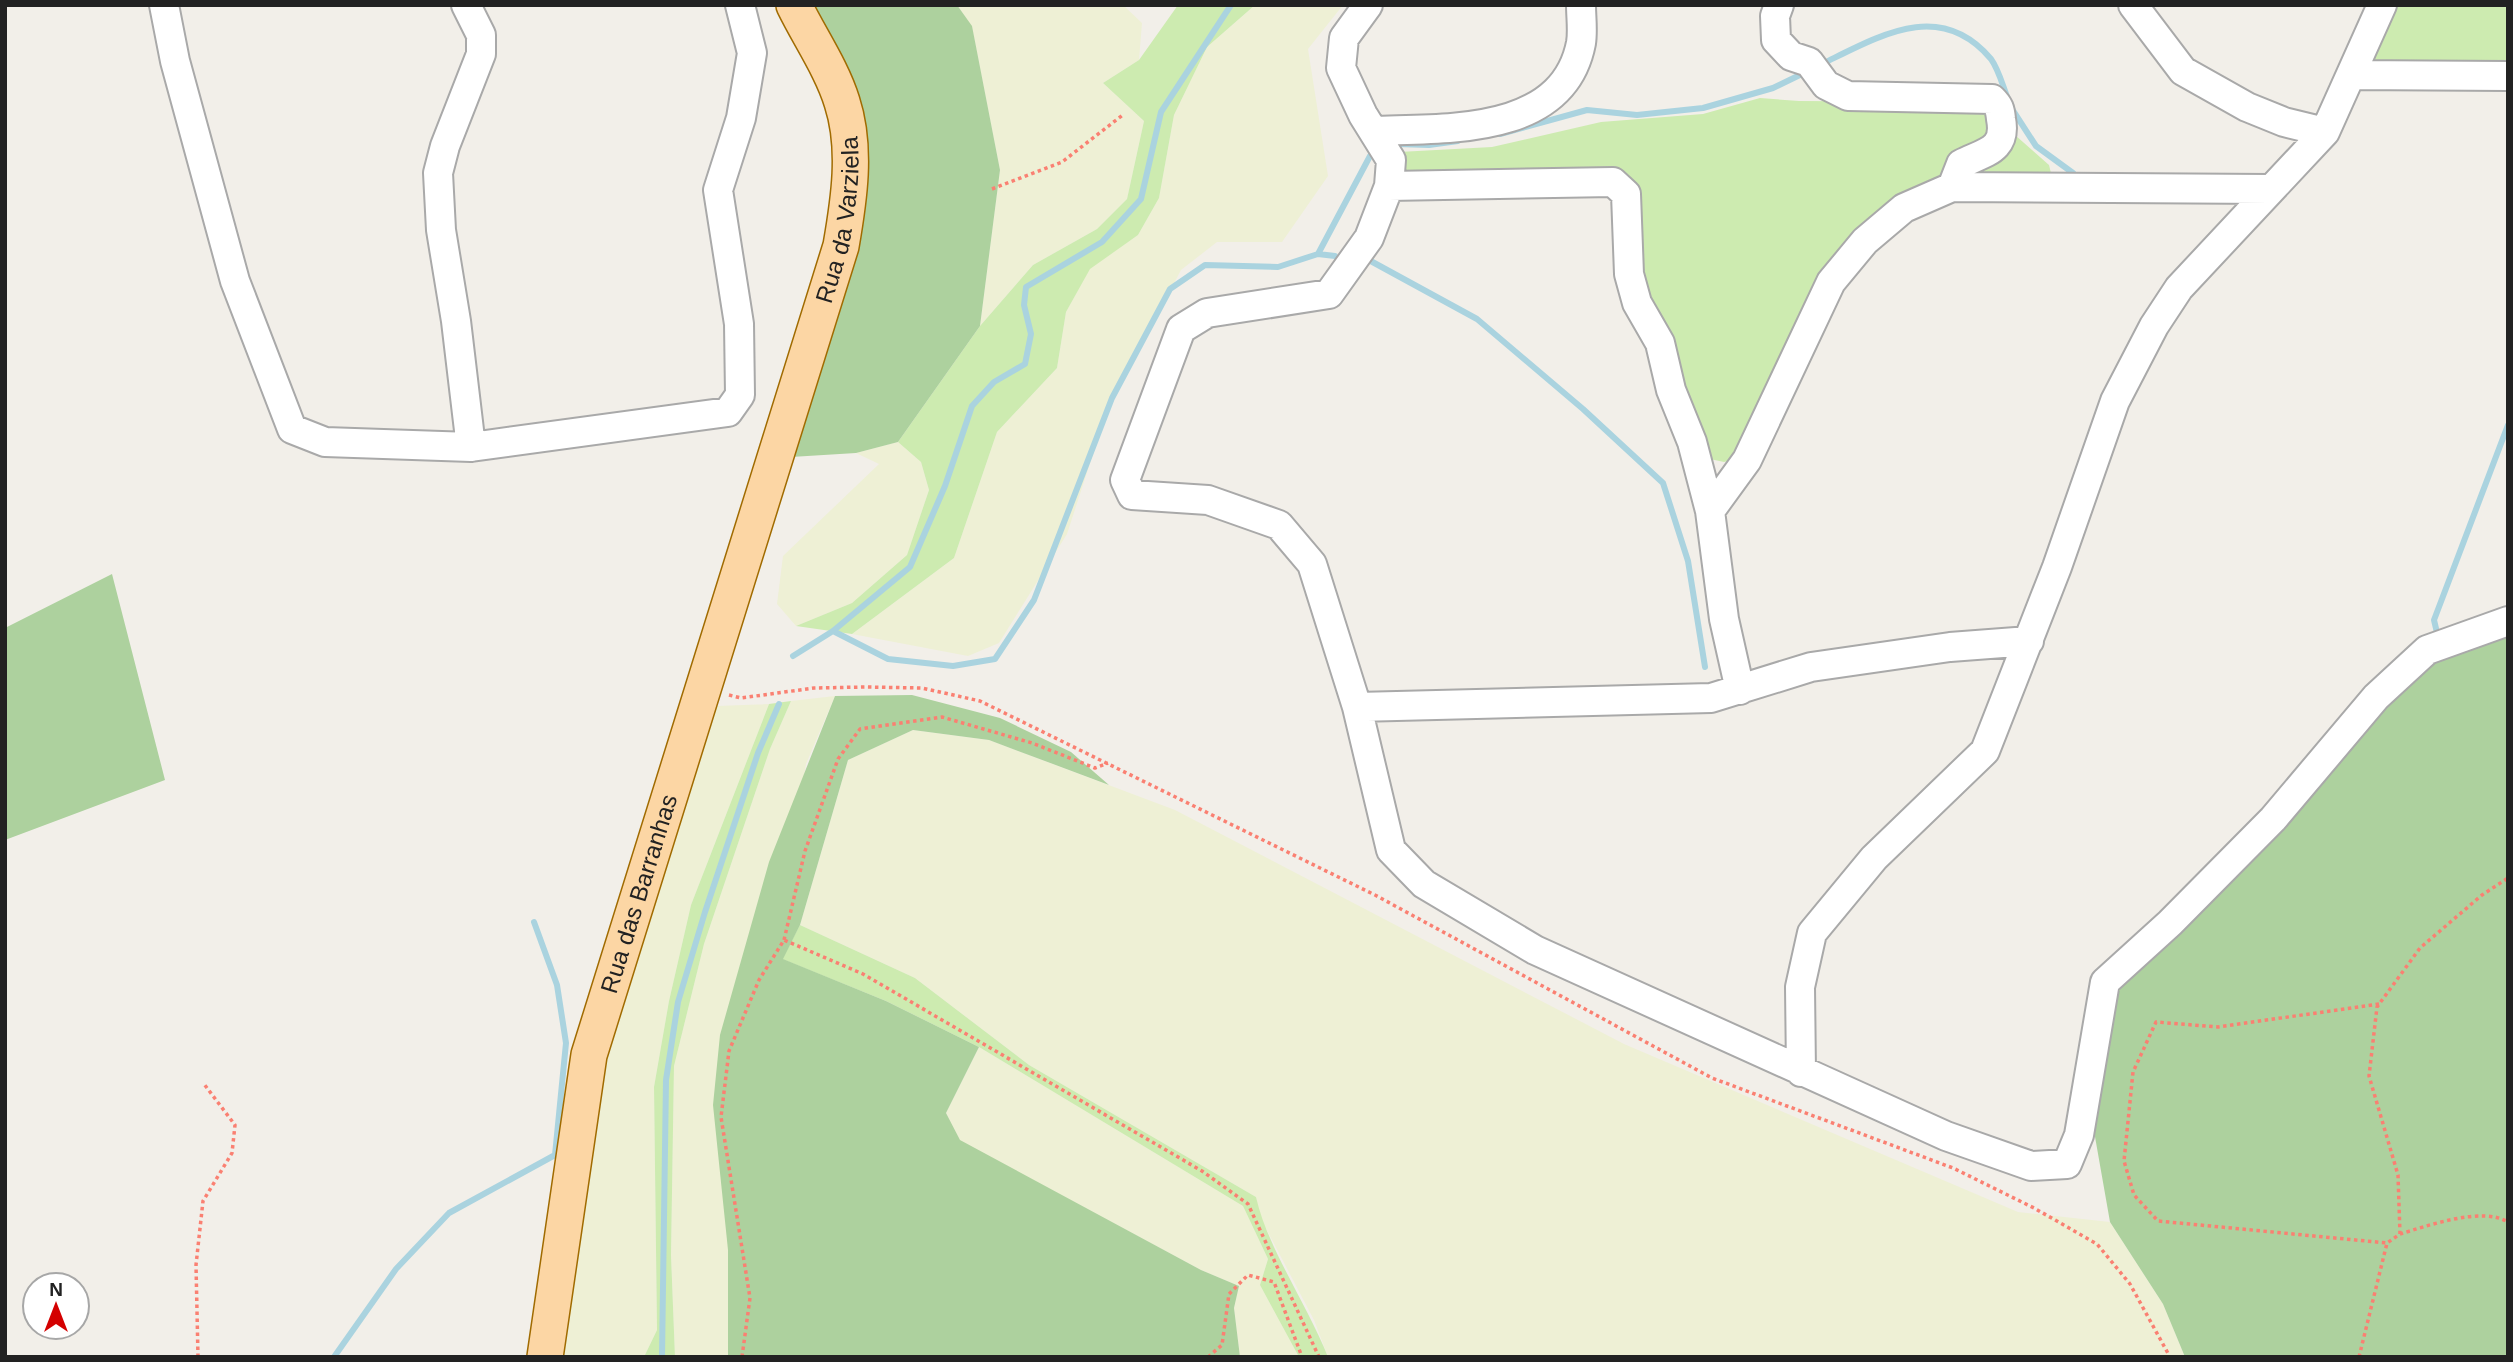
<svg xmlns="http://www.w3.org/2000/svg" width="2513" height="1362" font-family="Arial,sans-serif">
  <rect width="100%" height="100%" fill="#f2efe9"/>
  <path fill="#eef0d5" d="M957,5h166l19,18 -3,37 -36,23 41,38 -17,78 -30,30 -64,36 -53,61 20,-156 -28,-143z
    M1255,5h88l-35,44 20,127 -46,66h-65l-36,28 -73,138 -41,126 -68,109 -31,13 -116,-22 102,-76 43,-126 60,-64 9,-56 24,-44 48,-33 21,-37 15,-83 33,-68z
    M898,442l23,20 8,28 -22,65 -55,48 -56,23 -19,-22 6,-48 96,-92 -23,-11z
    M835,696l-29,68 -78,486v107h-53l-4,-102 3,-189 30,-122 66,-195 21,-48z
    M769,704l-78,201 -22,96 -15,86 3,243 -13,27h-86l47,-294 112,-357z
    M913,730l76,10 186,70 449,234 394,168 92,10 53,82 22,53h-857l-14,-37 -54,-103 -4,-20 -227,-132 -114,-87 -115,-53 48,-165z
    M979,1047l264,159 25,53 -8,26 39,72h-59l-6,-49 5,-22 -38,-16 -241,-129 -14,-28z"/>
  <path fill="#cdebb0" d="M1178,5h77l-48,42 -33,68 -15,83 -21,37 -48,34 -24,43 -9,56 -60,64 -43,126 -102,76 -56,-8 56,-23 55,-48 22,-65 -8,-28 -23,-20 82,-116 53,-61 64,-36 30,-30 17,-78 -41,-38 36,-23z
    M2392,5h116v67h-134l1,-24z
    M1760,98l39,3 188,1 6,34 -42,47 -100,70 -109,205 -18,4 -14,-3 -61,-142 -18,-122 -231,-16 -1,-27 93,-5 109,-25 102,-8z
    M2015,135l34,30 3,12 -89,6z
    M791,701l-21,48 -66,195 -30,122 -3,189 4,102h-31l13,-27 -3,-243 15,-86 22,-96 78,-201z
    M800,925l115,53 114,87 227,132c11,50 52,109 72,160h-29l-39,-72 8,-26 -25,-53 -264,-159 -93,-46 -104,-42z"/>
  <path fill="#add19e" d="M808,5h149l15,21 28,144 -20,156 -82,116 -42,11 -65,4 70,-287z
    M112,574l53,206 -160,60v-212z
    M2508,632v725h-323l-22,-53 -53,-82 -16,-91 19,-140 239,-254 72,-71z
    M912,695l88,23 71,34 38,33 -120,-45 -76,-10 -65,30 -48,165 -17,34 103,42 93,46 -33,66 14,27 241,130 38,16 -5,22 6,49h-512v-107l-15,-145 7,-70 49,-173 66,-166z"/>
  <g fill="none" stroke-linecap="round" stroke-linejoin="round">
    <path stroke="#aad3df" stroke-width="6" d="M1824,63c59,-29 117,-63 167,-4 8,11 12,28 17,40
      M2012,109l24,37 37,27
      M1500,134l87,-24 50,5 66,-7 70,-20 33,-16
      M1397,144l32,1 29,-4
      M1318,254l17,2
      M1367,259l110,60 106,90 80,74 25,78 17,106
      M833,631l55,28 65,7 42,-7 39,-59 78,-202 58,-109 35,-24 73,2 40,-13 52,-98
      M2438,637l-4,-17 74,-195
      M793,656l40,-25 77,-64 35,-81 27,-80 22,-24 31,-18 6,-30 -7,-29 2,-18 76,-45 39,-43 20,-87 70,-107
      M334,1357l62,-88 53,-56 106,-58 11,-112 -9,-58 -23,-63
      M662,1357l4,-277 12,-78 27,-90 53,-159 21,-49"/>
    <g stroke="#a9a9a9" stroke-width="32">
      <path id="minor" d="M164,5l11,56 60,220 57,148 33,13 146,5 257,-35 12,-17 -1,-71 -21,-134 23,-72 11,-65 -12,-48
        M466,5l15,30v19l-36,92 -7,27 3,57 15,91 15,126
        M1368,5l-24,33 -3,30 22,47 28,45 -2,26 -20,52 -40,56 -122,19 -26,16 -56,151 7,15 76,5 71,25 33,39 45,143 34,143 33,34 111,66 411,186 85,30 36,-2 12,-29 26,-153 65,-59 103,-104 103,-122 51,-47 81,-29
        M1779,5l-4,11 1,24 15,16 18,6 17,23 22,11 144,3c7,7 8,10 9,20 6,31 -16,33 -40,45l-9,23
        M2133,5l50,66 64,36 37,15 41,10
        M2351,75l157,1
        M1373,131c73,-3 190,5 208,-88 2,-12 0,-26 0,-38
        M1389,186l224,-4 13,12 3,80 8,29 23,40 11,47 21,52 18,69 14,108 16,71
        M1710,511l37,-51 84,-178 34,-41 39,-33 48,-21 318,2
        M1357,707l354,-9 100,-31 139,-20 79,-6
        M1801,1072l-1,-85 12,-54 62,-75 111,-107 72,-184 58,-166 39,-75 25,-38 146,-156 57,-127"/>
    </g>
    <g stroke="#a06b00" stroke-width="38">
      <g id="major">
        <path id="s1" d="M545,1357l44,-302 252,-809c8,-46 16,-98 1,-144 -10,-33 -33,-66 -48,-97"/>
      </g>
    </g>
    <path stroke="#fa8072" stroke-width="3.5" stroke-dasharray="3.5 3.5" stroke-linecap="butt" d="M992,189l70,-27 62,-48
      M729,695l12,3 73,-10 52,-1 56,1 58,13 395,194 337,183 241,90 81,40 63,36 33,40 40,73
      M784,940l21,-89 33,-92 22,-30 82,-12 90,26 63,25 13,-5
      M2379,1004l-161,23 -62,-5 -23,50 -9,89 10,34 24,26 229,22
      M2400,1234c27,-8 82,-28 108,-12
      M198,1357l-2,-92 7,-64 29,-48 3,-28 -31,-41
      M742,1357l8,-59 -29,-181 8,-66 30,-71 25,-40 79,34 339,197 46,33 71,153
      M1208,1357l14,-12 7,-51 19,-19 26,7 28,75
      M2359,1357l28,-114 13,-9 -2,-59 -29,-99 8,-69 43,-59 62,-53 26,-17"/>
    <use href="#minor" stroke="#fff" stroke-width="28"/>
    <use href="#major" stroke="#fcd6a4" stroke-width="35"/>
  </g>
  <g text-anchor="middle" stroke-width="5" stroke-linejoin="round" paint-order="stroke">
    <g font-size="24" fill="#222" stroke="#fff">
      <text dy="8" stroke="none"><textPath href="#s1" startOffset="1178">Rua da Varziela</textPath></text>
      <text dy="8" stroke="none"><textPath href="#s1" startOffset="474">Rua das Barranhas</textPath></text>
    </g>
  </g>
  <rect width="2513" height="1362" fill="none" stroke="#222222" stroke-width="14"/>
  <g transform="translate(56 1306)"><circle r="33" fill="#ffffff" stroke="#a7a7a7" stroke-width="2"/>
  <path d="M0-5L12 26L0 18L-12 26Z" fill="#d40000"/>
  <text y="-10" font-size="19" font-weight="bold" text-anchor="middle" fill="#222222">N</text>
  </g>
</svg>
